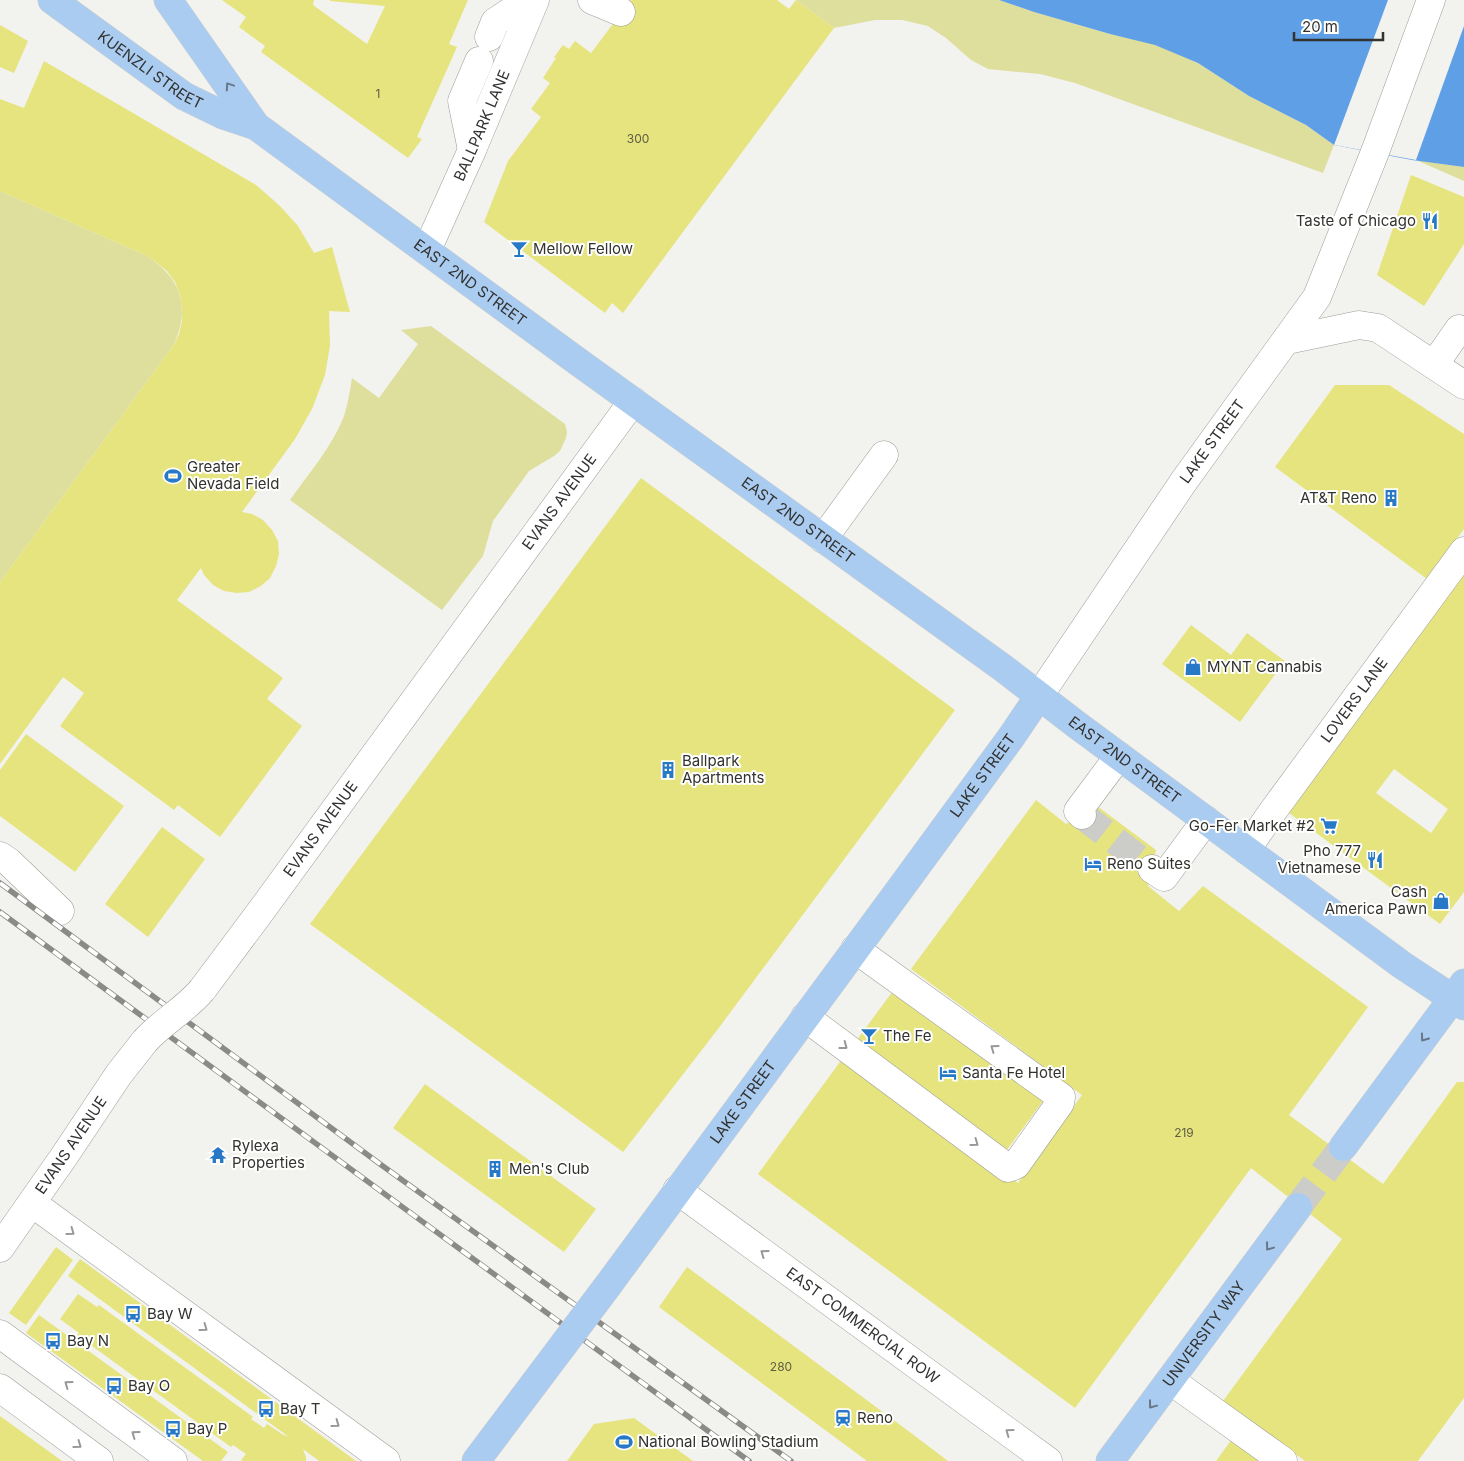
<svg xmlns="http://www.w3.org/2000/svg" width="1464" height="1461" font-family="Inter,sans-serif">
  <rect width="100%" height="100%" fill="#f2f2ee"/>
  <path fill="#dfdf9d" d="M796,0h203l35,12 76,22 45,10 43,19 51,33 57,29 28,20 -11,28 -248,-90 -35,-9 -52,-5 -17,-9 -25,-22 -18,-12 -26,-6h-27l-41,8z
    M1416,160l48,7v14z
    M0,191l145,64c35,21 47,52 28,91l-173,236z
    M431,326l134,98 2,8 -1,6 -6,13 -6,5 -25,15 -36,50 -10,35 -41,54 -152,-110c19,-27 42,-53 54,-84 4,-13 6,-25 8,-38l27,20 39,-54 -17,-14z"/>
  <path fill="#5f9fe6" d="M999,0h465v167l-52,-7 -78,-15 -28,-20 -57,-29 -51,-33 -43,-18 -45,-11 -76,-22z"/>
  <path fill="#f2f2ee" d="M1388,0h76v26l-48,134 -82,-15z"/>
  <path fill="#e6e47f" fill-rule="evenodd" d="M222,0h92l-1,5 54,39 18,-38 -55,-5v-1h138l-19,44 8,3 -40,90 5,2 -14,19 -147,-106 4,-6 -26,-19 7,-10z
    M631,0h146l12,9 7,-9 38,28 -211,285 -11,-10 -7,10 -121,-91 24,-61 33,-44 -10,-8 19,-26 -7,-5 13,-20 -2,-1 9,-12 6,4 6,-8 16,12z
    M0,25l28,16 -14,32 -14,-6z
    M44,61l212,124 23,20 19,21 16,27 18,-6 18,65 -21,-1 1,35 -5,29 -13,34 -17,30 -53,73 10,2 11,6 9,10 6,11 1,13 -3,12 -6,12 -9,8 -12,6 -12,1 -13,-2 -11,-6 -9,-10 -3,-7 -24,32 106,78 -16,21 35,27 -82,111 -42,-32 -4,5 -114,-84 24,-33 -21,-16 -63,87v-182l173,-236 6,-12 3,-13v-13l-2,-13 -5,-13 -8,-11 -11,-9 -11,-7 -145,-64v-92l24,9z
    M1411,175l53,22v47l-40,62 -47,-31z
    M1335,385h54l75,49v95l-37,50 -152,-112z
    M641,478l314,232 -237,319 -95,123 -313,-228z
    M1464,575v317l-24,32 -151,-111zM1394,769l54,40 -17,24 -55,-40z
    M1191,625l40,30 16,-22 38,28 -45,61 -78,-58z
    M26,734l98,72 -49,66 -75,-56v-46z
    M1036,800l30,24 31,-18 59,44 -8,36 31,25 24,-25 165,121 -79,108 94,69 74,-102h7v316l-46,63h-113l-82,-60 119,-162 -91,-71 -176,240 -317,-234 87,-119 173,128 64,-88 -171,-126z
    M162,827l43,32 -57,78 -43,-33z
    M893,991l150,110 -40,54 -150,-110z
    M425,1084l171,125 -32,43 -171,-124z
    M56,1247l17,13 -47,65 -17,-12z
    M80,1259l276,202h-37l-16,-12 3,8v4h-63l-2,-1 5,-6 -13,-9 -2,2 -154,-112 2,-2 -19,-14 18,-25 19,13 2,-2 154,112 -2,2 13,9 3,-4 15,10 7,3 -221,-161z
    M687,1267l216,160 45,34h-81l-208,-154z
    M39,1315l189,137 -7,9h-18l-177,-128z
    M0,1416l62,45h-62z
    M634,1418l59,43h-126l27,-37z
    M1232,1439l29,22h-45z"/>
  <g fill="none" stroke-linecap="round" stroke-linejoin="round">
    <path stroke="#ccccc8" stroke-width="28" stroke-dasharray="28 14" stroke-linecap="butt" d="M1082,815l70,54"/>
    <path stroke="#ccccc8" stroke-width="28" stroke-dasharray="28 14" stroke-linecap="butt" d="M1298,1207l45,-60"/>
    <g stroke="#9d9d9a" stroke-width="29">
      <g id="minor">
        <path d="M592,0l29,12"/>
        <path d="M489,37l6,-15 33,-22"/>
        <path d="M472,150l-10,-49 17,-40"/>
        <path id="s1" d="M427,250l45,-100 63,-150"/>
        <path d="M1287,340l72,-15 19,3 86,57"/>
        <path d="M1434,365l25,-36"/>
        <path d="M823,539l61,-84"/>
        <path id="s2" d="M1039,696l145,-215 133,-184 58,-145 56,-152"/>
        <path d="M1082,815l-4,-4 41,-55"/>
        <path id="s3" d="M1246,850l27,-39 191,-260"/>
        <path d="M0,856l9,6 51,49"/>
        <path d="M1152,869l12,8 42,-57"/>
        <path id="s4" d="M202,990l56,-75 375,-514"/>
        <path d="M805,1017l203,151 8,-3 44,-62 1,-6 -206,-148"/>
        <path id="s5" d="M677,1190l371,271"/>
        <path d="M32,1203l354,258"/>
        <path id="s6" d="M0,1248l65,-93 54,-81 26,-33"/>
        <path d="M0,1334l173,127"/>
        <path d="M1170,1380l113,81"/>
        <path d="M0,1388l99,73"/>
      </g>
    </g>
    <g stroke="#cececd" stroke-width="29">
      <g id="major">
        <path id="s7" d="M52,0l132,96 39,19 33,11"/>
        <path id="s8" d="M168,0l88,126 321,235 426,307 74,57 325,240 62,41"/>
        <path d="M1343,1147l121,-164"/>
        <path id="s9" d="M609,1284l291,-395 112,-153 27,-40"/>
        <path d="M476,1461l88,-117"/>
        <path id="s10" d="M1110,1461l188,-254"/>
      </g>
    </g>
    <use href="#minor" stroke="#fff" stroke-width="28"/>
    <use href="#major" stroke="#aaccf1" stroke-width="28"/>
    <g stroke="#8a8a87" stroke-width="5.5">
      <path id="rail" d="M0,883l380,281 411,297
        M0,912l749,549"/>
    </g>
    <use href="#rail" stroke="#fffffe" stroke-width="4" stroke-dasharray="11" stroke-linecap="butt"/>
    <g stroke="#9d9d9a" stroke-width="29" stroke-linecap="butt">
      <path id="minor-bridge" d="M145,1041c17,-19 40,-31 57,-51"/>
    </g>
    <g stroke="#cececd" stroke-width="29" stroke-linecap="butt">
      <path id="major-bridge" d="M564,1344l45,-60"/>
    </g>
    <use href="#minor-bridge" stroke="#fff" stroke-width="28"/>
    <use href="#major-bridge" stroke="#aaccf1" stroke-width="28"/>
  </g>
  <defs><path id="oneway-chevron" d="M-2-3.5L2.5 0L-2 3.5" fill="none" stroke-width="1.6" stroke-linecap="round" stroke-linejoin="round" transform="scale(1.25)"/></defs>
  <g stroke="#687787">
    <use href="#oneway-chevron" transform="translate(229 86) rotate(-124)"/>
    <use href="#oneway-chevron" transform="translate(1424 1038) rotate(126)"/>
    <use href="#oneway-chevron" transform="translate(1269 1247) rotate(127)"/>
    <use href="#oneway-chevron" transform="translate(1152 1405) rotate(127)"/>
  </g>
  <g stroke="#989898">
    <use href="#oneway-chevron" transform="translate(844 1046) rotate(37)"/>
    <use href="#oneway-chevron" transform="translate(994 1048) rotate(-144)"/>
    <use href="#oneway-chevron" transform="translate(975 1143) rotate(36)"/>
    <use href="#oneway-chevron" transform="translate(71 1232) rotate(36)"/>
    <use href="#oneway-chevron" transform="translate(764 1253) rotate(-144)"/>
    <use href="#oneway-chevron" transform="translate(204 1328) rotate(36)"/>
    <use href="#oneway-chevron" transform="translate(68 1384) rotate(-144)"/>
    <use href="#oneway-chevron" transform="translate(336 1424) rotate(36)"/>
    <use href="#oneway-chevron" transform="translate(1009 1432) rotate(-144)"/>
    <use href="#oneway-chevron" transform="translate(135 1434) rotate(-144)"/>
    <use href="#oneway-chevron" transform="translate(78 1445) rotate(36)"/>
  </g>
  <defs>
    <g id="restaurant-bare" transform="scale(1.35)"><path d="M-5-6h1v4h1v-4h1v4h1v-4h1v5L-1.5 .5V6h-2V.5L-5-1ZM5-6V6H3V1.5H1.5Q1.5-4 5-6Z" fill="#2778c7" stroke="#fffffe" stroke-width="2.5" paint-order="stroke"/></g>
    <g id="bar-bare" transform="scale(1.35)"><path d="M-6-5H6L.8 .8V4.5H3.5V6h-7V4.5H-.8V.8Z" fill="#2778c7" stroke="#fffffe" stroke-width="2.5" paint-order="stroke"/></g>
    <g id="stadium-bare" transform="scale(1.35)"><path d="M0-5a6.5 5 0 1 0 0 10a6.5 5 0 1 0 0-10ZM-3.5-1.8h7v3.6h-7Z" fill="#2778c7" stroke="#fffffe" stroke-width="2.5" paint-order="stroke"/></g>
    <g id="building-bare" transform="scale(1.35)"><path d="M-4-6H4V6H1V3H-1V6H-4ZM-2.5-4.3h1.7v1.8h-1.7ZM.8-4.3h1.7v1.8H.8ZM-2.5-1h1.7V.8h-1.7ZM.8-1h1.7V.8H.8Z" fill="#2778c7" stroke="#fffffe" stroke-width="2.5" paint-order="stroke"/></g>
    <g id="shop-bare" transform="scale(1.35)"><path d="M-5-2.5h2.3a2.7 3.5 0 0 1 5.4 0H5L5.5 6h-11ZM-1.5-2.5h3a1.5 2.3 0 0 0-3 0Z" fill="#2778c7" stroke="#fffffe" stroke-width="2.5" paint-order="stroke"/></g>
    <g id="supermarket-bare" transform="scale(1.35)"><path d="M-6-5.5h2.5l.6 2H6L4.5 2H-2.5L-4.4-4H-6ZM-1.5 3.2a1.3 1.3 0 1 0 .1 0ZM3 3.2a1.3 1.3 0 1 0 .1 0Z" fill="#2778c7" stroke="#fffffe" stroke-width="2.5" paint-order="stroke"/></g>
    <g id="hotel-bare" transform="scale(1.35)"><path d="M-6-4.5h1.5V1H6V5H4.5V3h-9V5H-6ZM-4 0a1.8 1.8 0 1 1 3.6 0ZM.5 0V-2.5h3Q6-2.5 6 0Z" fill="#2778c7" stroke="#fffffe" stroke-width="2.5" paint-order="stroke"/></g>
    <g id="temple-bare" transform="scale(1.35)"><path d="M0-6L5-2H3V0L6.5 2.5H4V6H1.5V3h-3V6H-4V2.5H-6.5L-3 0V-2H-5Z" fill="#2778c7" stroke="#fffffe" stroke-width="2.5" paint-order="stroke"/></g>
    <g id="bus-bare" transform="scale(1.35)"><path d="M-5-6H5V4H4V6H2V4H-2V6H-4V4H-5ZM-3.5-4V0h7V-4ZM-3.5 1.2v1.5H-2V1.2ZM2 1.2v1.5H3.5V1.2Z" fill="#2778c7" stroke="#fffffe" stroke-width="2.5" paint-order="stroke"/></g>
    <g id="station-bare" transform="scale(1.35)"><path d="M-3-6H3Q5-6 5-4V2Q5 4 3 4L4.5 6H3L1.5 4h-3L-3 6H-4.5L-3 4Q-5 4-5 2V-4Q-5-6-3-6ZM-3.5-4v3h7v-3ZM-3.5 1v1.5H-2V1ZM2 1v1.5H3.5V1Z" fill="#2778c7" stroke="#fffffe" stroke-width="2.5" paint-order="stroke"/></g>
  </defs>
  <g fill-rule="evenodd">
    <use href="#restaurant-bare" x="1430" y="221"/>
    <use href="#bar-bare" x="519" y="249"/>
    <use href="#stadium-bare" x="173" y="476"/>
    <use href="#building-bare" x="1391" y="498"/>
    <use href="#shop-bare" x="1193" y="667"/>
    <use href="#building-bare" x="668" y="770"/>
    <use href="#supermarket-bare" x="1329" y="826"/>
    <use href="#restaurant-bare" x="1375" y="860"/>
    <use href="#hotel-bare" x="1093" y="864"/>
    <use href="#shop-bare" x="1441" y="901"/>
    <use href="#bar-bare" x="869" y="1036"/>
    <use href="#hotel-bare" x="948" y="1073"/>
    <use href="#temple-bare" x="218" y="1155"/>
    <use href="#building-bare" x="495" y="1169"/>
    <use href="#bus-bare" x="133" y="1314"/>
    <use href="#bus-bare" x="53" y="1341"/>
    <use href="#bus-bare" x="114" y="1386"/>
    <use href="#bus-bare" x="266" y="1409"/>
    <use href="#station-bare" x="843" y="1418"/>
    <use href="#bus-bare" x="173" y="1429"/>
    <use href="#stadium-bare" x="624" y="1442"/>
  </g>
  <g text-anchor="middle" stroke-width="4" stroke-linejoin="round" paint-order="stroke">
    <g font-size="12" fill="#5f5e44">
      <text x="378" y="98">1</text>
      <text x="638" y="143">300</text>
      <text x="1184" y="1137">219</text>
      <text x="781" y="1371">280</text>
    </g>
    <g font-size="15" fill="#323230" stroke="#fffffe">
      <text dy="5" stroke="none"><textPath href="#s7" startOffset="121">KUENZLI STREET</textPath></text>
      <text dy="5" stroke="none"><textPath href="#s1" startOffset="136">BALLPARK LANE</textPath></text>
      <text dy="5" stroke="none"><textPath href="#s8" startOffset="419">EAST 2ND STREET</textPath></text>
      <text dy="5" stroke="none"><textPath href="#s2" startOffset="308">LAKE STREET</textPath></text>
      <text dy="5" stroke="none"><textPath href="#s4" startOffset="605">EVANS AVENUE</textPath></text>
      <text dy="5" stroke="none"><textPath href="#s8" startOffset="824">EAST 2ND STREET</textPath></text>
      <text dy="5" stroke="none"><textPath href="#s3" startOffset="185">LOVERS LANE</textPath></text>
      <text dy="5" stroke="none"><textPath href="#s8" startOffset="1229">EAST 2ND STREET</textPath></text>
      <text dy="5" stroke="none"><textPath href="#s9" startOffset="631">LAKE STREET</textPath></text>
      <text dy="5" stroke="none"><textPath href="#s4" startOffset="200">EVANS AVENUE</textPath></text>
      <text dy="5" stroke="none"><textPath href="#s9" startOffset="226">LAKE STREET</textPath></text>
      <text dy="5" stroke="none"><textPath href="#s6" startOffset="125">EVANS AVENUE</textPath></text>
      <text dy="5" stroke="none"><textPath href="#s5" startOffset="230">EAST COMMERCIAL ROW</textPath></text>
      <text dy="5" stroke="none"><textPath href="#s10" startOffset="158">UNIVERSITY WAY</textPath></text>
    </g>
    <g font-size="15" fill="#323230" stroke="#fffffe" text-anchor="start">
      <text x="1416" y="226" text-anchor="end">Taste of Chicago</text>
      <text x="533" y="254">Mellow Fellow</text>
      <text x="187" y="472">Greater<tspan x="187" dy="17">Nevada Field</tspan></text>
      <text x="1377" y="503" text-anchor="end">AT&amp;T Reno</text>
      <text x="1207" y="672">MYNT Cannabis</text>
      <text x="682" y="766">Ballpark<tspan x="682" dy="17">Apartments</tspan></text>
      <text x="1315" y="831" text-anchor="end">Go-Fer Market #2</text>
      <text x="1361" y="856" text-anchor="end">Pho 777<tspan x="1361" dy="17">Vietnamese</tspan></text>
      <text x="1107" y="869">Reno Suites</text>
      <text x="1427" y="897" text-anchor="end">Cash<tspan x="1427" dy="17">America Pawn</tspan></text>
      <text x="883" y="1041">The Fe</text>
      <text x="962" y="1078">Santa Fe Hotel</text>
      <text x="232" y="1151">Rylexa<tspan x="232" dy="17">Properties</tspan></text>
      <text x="509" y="1174">Men's Club</text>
      <text x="147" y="1319">Bay W</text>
      <text x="67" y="1346">Bay N</text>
      <text x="128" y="1391">Bay O</text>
      <text x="280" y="1414">Bay T</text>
      <text x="857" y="1423">Reno</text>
      <text x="187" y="1434">Bay P</text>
      <text x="638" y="1447">National Bowling Stadium</text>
    </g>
  </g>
  <path d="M1294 32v8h89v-8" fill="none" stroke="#323230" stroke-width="2.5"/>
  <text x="1302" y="32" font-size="15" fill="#323230" stroke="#fffffe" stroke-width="4" paint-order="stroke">20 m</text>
</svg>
